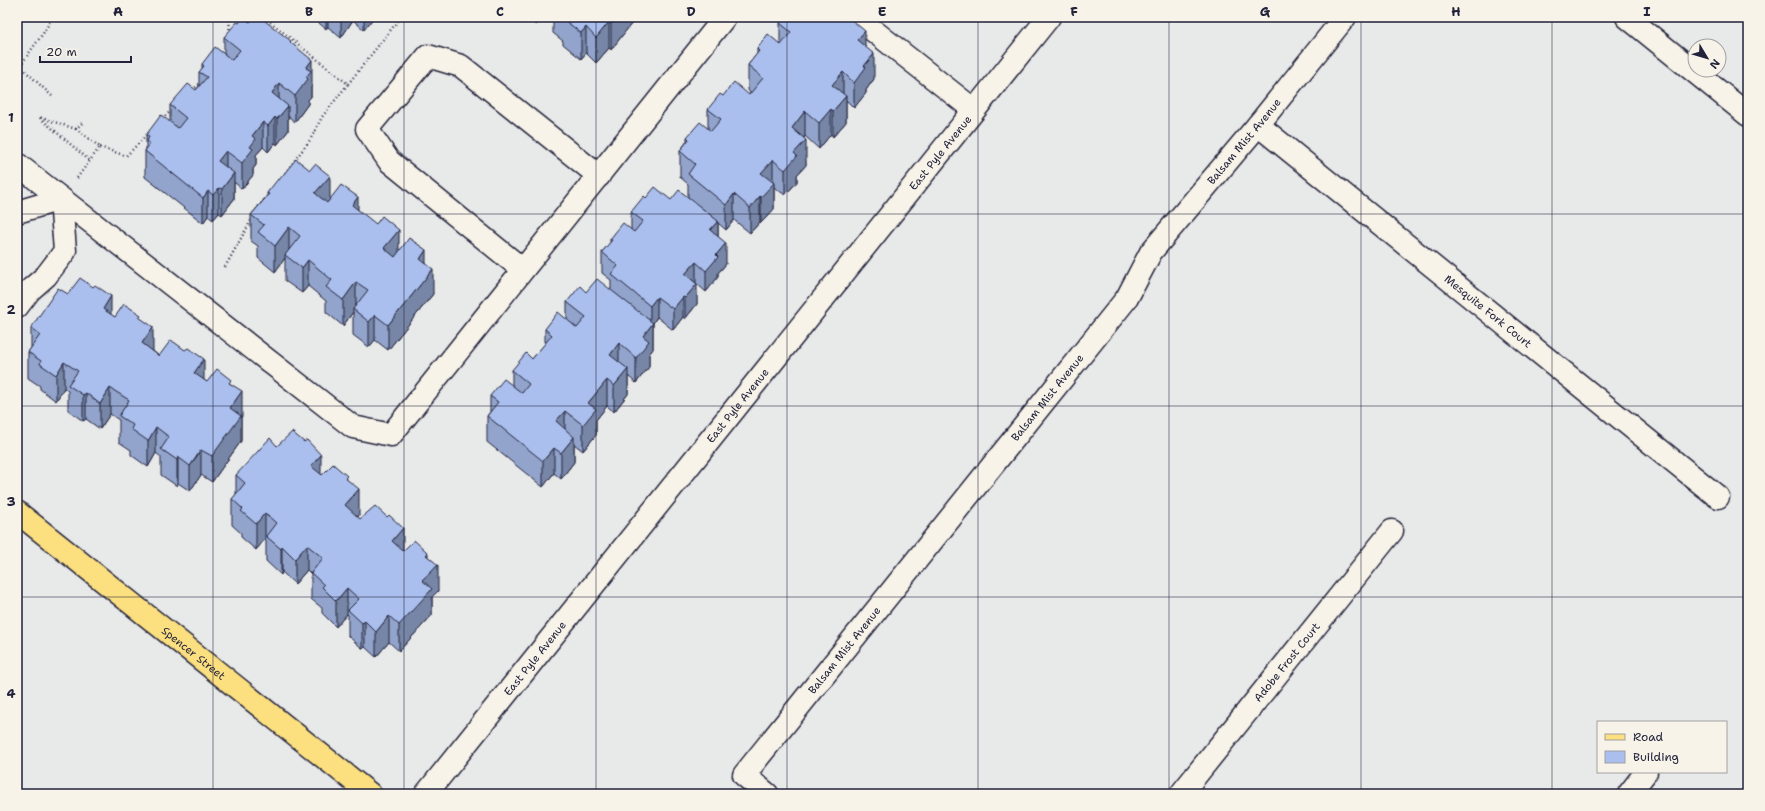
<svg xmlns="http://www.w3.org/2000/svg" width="1765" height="811" font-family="'Shantell Sans',sans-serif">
  <rect width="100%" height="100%" fill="#e8e9e9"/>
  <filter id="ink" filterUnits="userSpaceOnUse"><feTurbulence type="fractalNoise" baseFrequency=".025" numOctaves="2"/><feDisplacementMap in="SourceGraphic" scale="8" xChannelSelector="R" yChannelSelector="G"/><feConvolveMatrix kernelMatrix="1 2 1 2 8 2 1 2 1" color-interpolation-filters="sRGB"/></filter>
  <g filter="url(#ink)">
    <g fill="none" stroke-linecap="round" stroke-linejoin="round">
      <g stroke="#22223b" stroke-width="25">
        <g id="minor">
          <path d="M856,17l118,93"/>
          <path d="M1627,17l121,98"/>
          <path id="s1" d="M1258,125l460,372"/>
          <path d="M17,164l336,263 38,8 334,-418"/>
          <path d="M17,212l44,-13"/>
          <path d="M522,269l-133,-108 -22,-32 61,-73 33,10 138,110"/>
          <path d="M17,307l13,-17 16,-14 19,-25 -4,-52"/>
          <path id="s2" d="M426,794l623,-777"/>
          <path id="s3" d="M767,794l-23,-19 383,-477 24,-46 107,-127 87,-108"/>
          <path id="s4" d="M1181,794l211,-263"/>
          <path d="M1629,794l17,-22"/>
        </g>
      </g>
      <g stroke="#22223b" stroke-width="25">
        <g id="major">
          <path id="s5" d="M17,512l353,282"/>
        </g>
      </g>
      <path stroke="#22223b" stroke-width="2.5" stroke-dasharray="1 3" stroke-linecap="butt" d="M264,17l84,67 -26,33 -12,23 -27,36
        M229,33l1,-16
        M348,84l53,-67
        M192,90l9,-7
        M52,96l-32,-30 26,-37 6,-12
        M162,119l10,-9
        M76,129l-37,-12 51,44
        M100,147l26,9 22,-22
        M77,178l23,-31 -24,-18 7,-7
        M256,210l13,-16
        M225,267l28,-50"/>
      <use href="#minor" stroke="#f7f3e8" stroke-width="22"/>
      <use href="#major" stroke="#fce080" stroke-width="22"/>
    </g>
    <path fill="#92a4cc" stroke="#22223b" d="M313,17h61l-10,13 -11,-10 -12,18 -13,-11 -2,2 -13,-11z
      M527,17h15l-6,8z
      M553,17h82v2l-24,31 -2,-2 -13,15 -10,-10 -5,6 -18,-15v-3l-10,-8z
      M250,22l41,21 21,43 -1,1v10l-3,3v4l-13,18 -7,-6v15l-11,14 -2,-2 -7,9 -5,-5 -7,8v10l-3,4v6l-11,14 -8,-7v17l-12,16 -3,-2 -6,7 -5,-4 -5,7 -58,-46v-26l1,-2v-14l24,-14v-16l26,-15 3,-4v-14l3,-3v-5l22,-10v-17l15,-14z
      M780,23l85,23 9,33 -8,11v3l-12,15 -8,-8v22l-13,15 -2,-3 -12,15 -14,-13 -1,2 2,27 -9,10v7l-12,13 -11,-8v22l-13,14 -1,-1 -10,11 -16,-13 -8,10 -8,-7v13l8,28 -8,9v4l-12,15 -10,-9 1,21 -12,15 -2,-2 -10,13 -16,-13 -4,6v26l-4,5v13l-13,16 -8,-7v18l-14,18 -7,-6 -11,14v15l-13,16 -9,-7v18l-13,17 -7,-6 -11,14 -56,-45v-26l3,-4v-16l22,-11v-15l20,-11 13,-15v-15l22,-9v-18l19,-10 25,-3v-9l-9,-7v-21l8,-9v-4l21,-9v-18l15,-14 25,2 17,-3v-13l-8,-7v-26l7,-10v-4l21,-8v-20l15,-13 26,-1 1,-2 -2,-3v-25l9,-11v-5l23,-5z
      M279,180l79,30 41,42 27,11 7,31 -45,56 -13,-10 -6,7 -16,-12v-23l-10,14 -17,-14v-11l-18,-15 -6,7 -17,-12v-23l-10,14 -17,-14v-12l-7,-5v-26l16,-19v-3z
      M68,294l43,21 4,2 26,2 12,32 6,5 48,26 24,2 11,32 -1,2v23l-29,41 -11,-7 -11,16 -12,-8 -1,3 -16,-11v-18l-5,-4 -8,14 -17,-12v-5l-12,-8v-22l-9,-6 -10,15 -14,-10 -3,2 -15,-11v-19l-4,-3 -8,13 -16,-12v-3l-12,-8v-26l3,-4v-20z
      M277,446l44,29 26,5 12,35 -1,2 2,2 43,32 25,6 10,34 -6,6v18l-33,36 -10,-9 -13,15 -11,-10 -3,1 -14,-12v-21l-1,-1 -11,13 -14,-14v-5l-11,-9v-25l-4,-4 -12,14 -13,-12 -1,3 -15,-14v-21l-1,-1 -9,11 -15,-13v-4l-9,-8v-26l4,-4v-20z"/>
    <path fill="#7786a6" stroke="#22223b" d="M326,17h2v10l-2,2z
      M341,17h12v3l-12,18z
      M364,17h10l-10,13z
      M536,17h6l-6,8z
      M616,17h19v2l-24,31v-26z
      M609,22v26l-13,15v-25z
      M586,27v26l-5,6v-26z
      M865,31v25l-8,-16z
      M874,54v25l-8,11v3l-12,15v-25l10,-17z
      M312,60v26l-1,1v10l-3,3v4l-13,18v-26l11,-28z
      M843,72v26l-11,-13z
      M279,83v26l-7,-16z
      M846,96v26l-13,15v-26z
      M288,106v25l-11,14v-26z
      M831,109v25l-12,15v-26z
      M805,111v25l-13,17v-25z
      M275,117v26l-7,9v-26z
      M263,122v25l-7,8v10l-3,4v6l-11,14v-26l10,-27z
      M806,140v25l-9,10v7l-12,13v-25l9,-17z
      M226,151v25l-8,-15z
      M773,160v24l1,-1v26l-13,14v-50z
      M234,173v26l-12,16v-26z
      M330,176v25l-15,18v-26z
      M219,188v25l-6,7v-25z
      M208,191v25l-5,7v-25z
      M734,194v26l-8,10v-25z
      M760,196v26l-10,11v-25z
      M358,197v26l-6,-18z
      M718,221v20l-8,-11z
      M289,227v25l-4,3v3l-10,14v-26z
      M399,230v25l-15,18v-25z
      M726,243v21l-8,9v4l-12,15v-21l10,-16z
      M426,250v26l-6,-17z
      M308,260v26l-6,7v-25z
      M696,262v21l-11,-9z
      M433,269v25l-45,56v-25z
      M356,282v25l-3,2v3l-10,14v-26z
      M697,284v20l-12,15v-21z
      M111,296v26l-8,-13z
      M657,297v20l-7,10v-21z
      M683,297v20l-10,13v-21z
      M375,315v25l-6,7v-25z
      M653,323v26l-4,5v13l-13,16v-25l7,-22z
      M153,327v26l-11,-10z
      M619,343v26l-9,-14z
      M204,359v25l-10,-11z
      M64,362v26l-8,13v-26z
      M628,369v25l-14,18v-26z
      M607,380v26l-11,14v15l-13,16v-26l5,-22z
      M110,388v26l-10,15v-25z
      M242,391v25l-1,2v23l-29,41v-26l18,-48z
      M86,393v26l-3,2v-26z
      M565,411v25l-9,-15z
      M156,427v26l-8,14v-26z
      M574,437v25l-13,17v-26z
      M554,448v25l-11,14v-26z
      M201,450v25l-11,16v-25z
      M321,455v25l-10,-14z
      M178,457v26l-1,3v-26z
      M359,489v26l-14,15v-25z
      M265,513v26l-9,11v-26z
      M403,528v26l-11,-13z
      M307,545v25l-12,14v-25z
      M282,546v26l-1,3v-26z
      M428,553v22l10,-10v26l-6,6v18l-33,36v-26l23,-45 4,-25z
      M347,588v26l-11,13v-26z
      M389,616v26l-13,15v-25z
      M365,621v26l-3,1v-25z"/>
    <path fill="#aabfed" stroke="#22223b" d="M243,17l7,5 4,-5h6l31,24 -1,1 22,18 -6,8 5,3 -5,6 2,2 -13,17 -16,-13 -7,10 16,13 -11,13 -2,-2 -7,9 -5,-4 -11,14 4,3 -6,8 3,2 -11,14 -16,-12 -8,10 16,12 -12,16 -3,-1 -6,7 -5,-4 -5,7 -58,-47 5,-8 -3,-2 2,-4 -3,-2 15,-20 17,13 8,-10 -16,-13 18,-21 8,6 11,-13 -8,-5 5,-6 -2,-2 13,-17 17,13 8,-10 -16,-13 13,-15 2,1z
      M564,17h52l-5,7 -2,-2 -13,16 -10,-11 -5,6 -18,-14z
      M785,17h63l17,14 -8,9 17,14 -10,12 2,1 -12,16 -11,-11 -11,13 14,11 -13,15 -2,-2 -12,14 -14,-12 -13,17 14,12 -12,13 3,3 -12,14 -12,-10 -12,13 13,10 -13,14 -1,-1 -10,12 -16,-14 -8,11 -38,-31 7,-10 -15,-13 9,-12 -2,-2 13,-15 11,9 10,-12 -13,-10 12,-15 3,2 11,-14 15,13 14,-17 -15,-13 11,-14 -2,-2 11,-15 13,11 10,-13 -11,-9z
      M296,159l14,11 5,-6 15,12 -15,17 12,10 14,-18 17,12 -6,8 24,19 6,-8 17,14 -15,18 11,9 14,-19 17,12 -6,9 13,10 -45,56 -13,-10 -6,7 -16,-13 15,-19 -12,-8 -13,18 -17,-13 6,-7 -24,-20 -6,8 -17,-13 15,-19 -11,-9 -14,19 -17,-14 6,-7 -13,-10 18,-21 -2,-1 11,-14 1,1z
      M655,187l16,13 8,-10 39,31 -8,9 16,13 -10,12 2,2 -12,14 -10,-9 -11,12 12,10 -12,14 -2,-1 -10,12 -16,-12 -7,9 -39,-32 7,-8 -16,-14 10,-12 -2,-1 13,-16 11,9 9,-11 -12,-9 13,-16 2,2z
      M80,278l13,9 2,-2 16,11 -8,13 12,8 9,-13 17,11 -2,2 14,10 -11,16 17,13 12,-16 14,10 3,-2 16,11 -10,14 13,9 10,-13 14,11 -2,3 13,8 -12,17 11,8 -29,40 -11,-6 -11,16 -12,-9 -1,3 -16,-11 8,-12 -13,-10 -8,14 -17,-12 2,-4 -14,-9 10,-16 -19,-12 -10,16 -14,-11 -3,2 -15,-10 10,-14 -14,-9 -8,13 -16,-11 1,-3 -13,-9 12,-17 -9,-7 27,-40 10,6z
      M597,279l56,44 -10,13 6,5 -13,17 -17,-15 -9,12 18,14 -14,17 -7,-6 -19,23 8,6 -13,16 -18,-14 -9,10 18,16 -13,16 -7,-5 -11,13 -56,-45 11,-14 -8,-6 14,-17 18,14 7,-9 -17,-14 14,-17 6,6 20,-24 -7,-6 13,-17 19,16 9,-11 -19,-15 13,-16 6,6z
      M292,432l12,10 3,-2 14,15 -10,11 11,9 11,-11 14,12 -2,2 14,11 -14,16 15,14 15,-13 12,11 2,-2 14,13 -11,13 11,10 11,-11 14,13 -2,2 12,10 -16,15 10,9 -33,36 -10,-9 -13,16 -11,-11 -3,2 -14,-13 11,-11 -12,-11 -11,13 -14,-14 2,-2 -13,-12 12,-15 -16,-13 -12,14 -13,-13 -1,3 -15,-13 10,-13 -11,-10 -9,11 -15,-13 2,-2 -11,-10 13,-16 -9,-8 34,-37 7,8z"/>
  </g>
  <path fill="none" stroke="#22223b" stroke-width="1" stroke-opacity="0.55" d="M213,17v777M404,17v777M596,17v777M787,17v777M978,17v777M1169,17v777M1361,17v777M1552,17v777M17,214h1731M17,406h1731M17,597h1731"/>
  <g text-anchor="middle" stroke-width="3.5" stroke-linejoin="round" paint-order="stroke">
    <g font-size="11" fill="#22223b" stroke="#f7f3e8">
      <text dy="4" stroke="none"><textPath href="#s3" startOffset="838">Balsam Mist Avenue</textPath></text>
      <text dy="4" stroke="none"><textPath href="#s2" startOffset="822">East Pyle Avenue</textPath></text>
      <text dy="4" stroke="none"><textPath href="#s1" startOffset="296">Mesquite Fork Court</textPath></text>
      <text dy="4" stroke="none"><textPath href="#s3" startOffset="514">Balsam Mist Avenue</textPath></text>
      <text dy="4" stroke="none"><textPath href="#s2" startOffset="498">East Pyle Avenue</textPath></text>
      <text dy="4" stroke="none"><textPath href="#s3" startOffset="190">Balsam Mist Avenue</textPath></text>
      <text dy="4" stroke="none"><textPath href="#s5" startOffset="226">Spencer Street</textPath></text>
      <text dy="4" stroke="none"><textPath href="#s2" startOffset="174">East Pyle Avenue</textPath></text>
      <text dy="4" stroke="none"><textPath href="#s4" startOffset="169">Adobe Frost Court</textPath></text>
    </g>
  </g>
  <rect width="1765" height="811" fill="none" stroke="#f7f3e8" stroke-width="44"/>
  <rect x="1597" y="721" width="130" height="52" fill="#f7f3e8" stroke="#a29fa3"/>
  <rect x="1605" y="734" width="20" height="6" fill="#fce080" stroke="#a29fa3"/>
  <text x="1633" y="741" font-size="12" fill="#22223b">Road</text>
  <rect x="1605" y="751" width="20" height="12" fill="#aabfed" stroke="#a29fa3"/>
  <text x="1633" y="761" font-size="12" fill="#22223b">Building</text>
  <g transform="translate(1707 58) rotate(128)"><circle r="19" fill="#f7f3e8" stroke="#a29fa3"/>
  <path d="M0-3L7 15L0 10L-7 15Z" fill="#22223b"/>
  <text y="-6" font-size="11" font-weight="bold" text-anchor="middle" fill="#22223b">N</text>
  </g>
  <path d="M40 56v6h91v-6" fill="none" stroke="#22223b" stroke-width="2"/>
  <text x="46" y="56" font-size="12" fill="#22223b" stroke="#f7f3e8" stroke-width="3" paint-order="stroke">20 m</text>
  <rect x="22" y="22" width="1721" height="767" fill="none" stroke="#22223b" stroke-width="1.5"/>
  <g font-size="13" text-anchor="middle" font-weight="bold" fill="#22223b">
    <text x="118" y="16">A</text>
    <text x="309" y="16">B</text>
    <text x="500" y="16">C</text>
    <text x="691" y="16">D</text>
    <text x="882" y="16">E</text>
    <text x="1074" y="16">F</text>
    <text x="1265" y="16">G</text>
    <text x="1456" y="16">H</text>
    <text x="1647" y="16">I</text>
    <text x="11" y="122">1</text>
    <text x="11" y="314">2</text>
    <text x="11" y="506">3</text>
    <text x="11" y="698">4</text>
  </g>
</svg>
